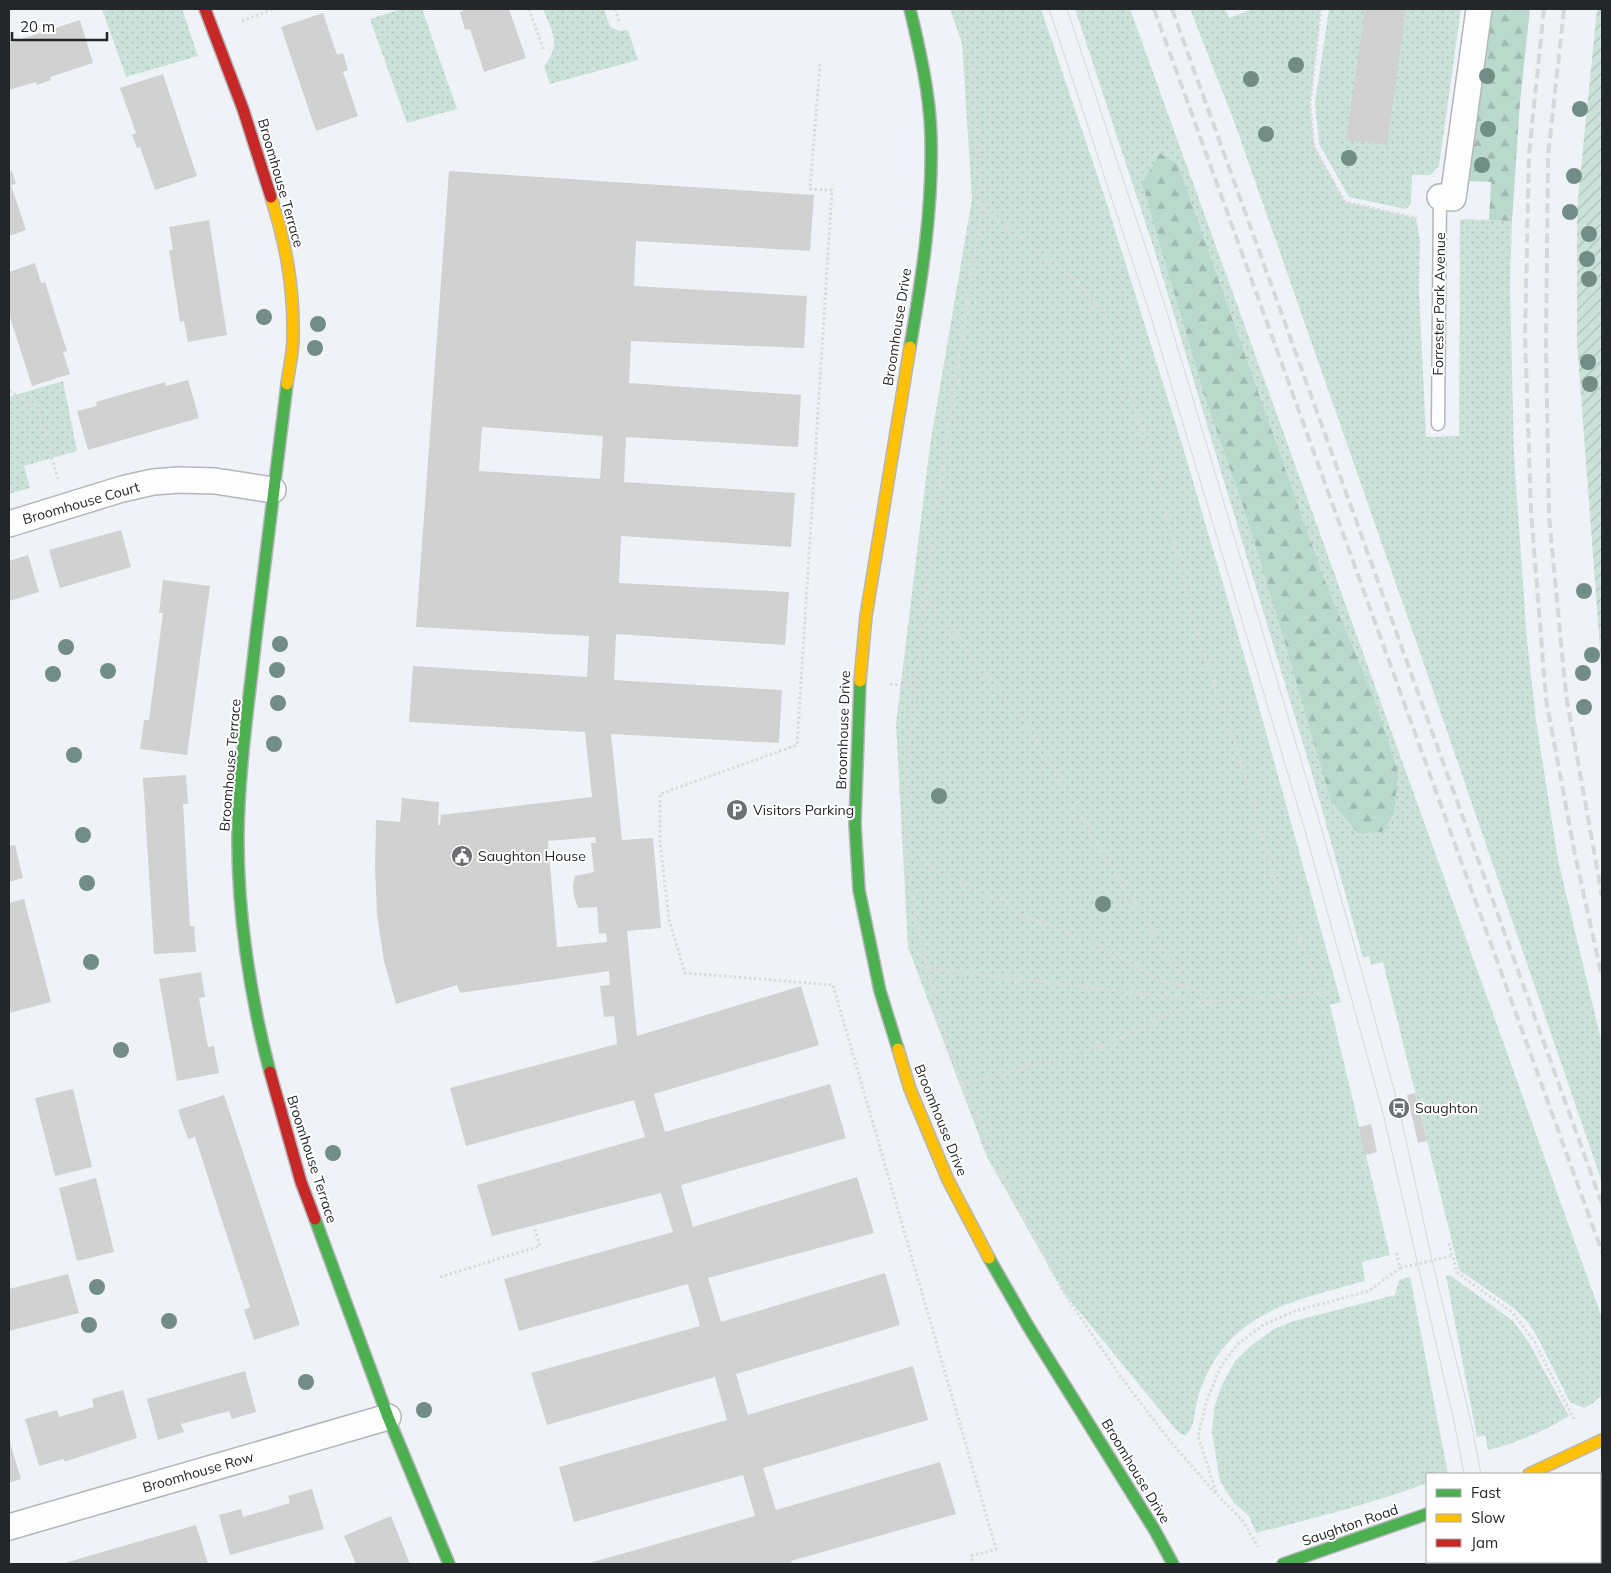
<svg xmlns="http://www.w3.org/2000/svg" width="1611" height="1573" font-family="Mulish,sans-serif">
  <defs>
    <pattern id="grass-dots" width="8" height="8" patternUnits="userSpaceOnUse" patternTransform="scale(1.25)"><rect width="8" height="8" fill="#cbe2d9"/><path d="M2 2h.1M6 6h.1" fill="none" stroke="#aec2ba" stroke-width="1.8" stroke-linecap="round"/></pattern>
    <pattern id="forest-firs" width="22" height="20" patternUnits="userSpaceOnUse" patternTransform="scale(1.25)"><rect width="22" height="20" fill="#bad9cd"/><path d="M5 1l3.5 6h-7zM16 11l3.5 6h-7z" fill="#a0bab0"/></pattern>
    <pattern id="garden-furrows" width="10" height="10" patternUnits="userSpaceOnUse" patternTransform="scale(1.25)"><rect width="10" height="10" fill="#cbe2d9"/><path d="M-1 1l2-2M0 10L10 0M9 11l2-2" fill="none" stroke="#aec2ba"/></pattern>
  </defs>
  <rect width="100%" height="100%" fill="#eff3f8"/>
  <path fill="url(#grass-dots)" d="M102,9h80l16,47 -72,21z
    M401,9h21l35,100 -50,14 -37,-104z
    M543,9h61l6,18 10,4 8,-1 10,30 -88,24 -6,-18c18,-22 8,-34 -1,-57z
    M950,9h91l65,192 76,243 73,249 86,309 -11,3 60,250 -28,7 3,19c-65,18 -131,29 -160,98 -3,6 -6,12 -7,18 -4,14 -2,29 -13,39l-8,-5 -113,-138 -77,-136 -79,-210 -12,-223 34,-279 42,-246 -10,-156z
    M1075,9h55c158,436 316,872 472,1309v77l-10,9 -8,4 -14,-6 -31,-62 -11,-18 -13,-13 -56,-39 -76,-308 -12,3 -2,-9 -6,2 -50,-181 -158,-525z
    M1190,9h35l4,9 24,-9h68l-11,95 4,42 31,56 71,16 4,23 -1,48 7,148 33,-1 1,-217 52,2 -2,64 4,171 13,184 9,80 22,140 44,184v138l-176,-512 -192,-549z
    M1329,9h132l-22,157 -9,9h-18l-1,29 -5,5 -57,-12 -30,-53 -4,-41z
    M63,381l14,70 -53,15 6,22 -21,6v-97z
    M1450,1275l63,46 15,20 41,75c-24,15 -53,27 -81,34l-3,-15 -8,2 -31,-161z
    M1410,1277l38,197h-21v9c-56,21 -113,35 -171,50l-7,-17 -15,-13 -14,-22 -8,-48 2,-25 8,-23 13,-24 17,-16 22,-16 20,-8 101,-26 4,-15z"/>
  <path fill="url(#forest-firs)" d="M1493,9h37l-10,93 -8,119 -23,-1 2,-38 -22,-1z
    M1160,153l18,12 146,414 50,119 24,74 -4,42 -12,18 -24,1 -27,-32 -55,-189 -33,-106 -38,-109 -63,-214z"/>
  <path fill="url(#garden-furrows)" d="M1597,9h5v665l-25,-331v-134z"/>
  <path fill="#d1d1d2" fill-rule="evenodd" d="M463,9h46l17,49 -42,14 -14,-43 -5,1 -5,-18 3,-1z
    M1365,9h41l-19,136 -41,-5z
    M323,13l14,42 6,-2 5,17 -5,2 15,44 -42,15 -35,-104z
    M80,20l13,43 -43,14 1,3 -14,5 -1,-3 -27,8v-47z
    M163,74l34,102 -42,14 -15,-43 -3,1 -5,-13 4,-2 -16,-45z
    M12,171l4,13 -5,1 15,45 -17,6v-64z
    M449,171l365,24 -4,56 -174,-10 -2,45 173,10 -3,52 -173,-7 -2,42 172,12 -3,52 -172,-10 -2,45 171,11 -4,54 -170,-11 -2,47 170,9 -4,53 -169,-11 -2,46 168,10 -3,53 -168,-9 11,106 31,-2 8,90 -34,3 10,105 164,-50 18,59 -165,49 11,38 165,-48 16,54 -165,47 12,42 164,-50 17,56 -166,45 13,44 164,-49 15,52 -164,49 12,41 165,-49 15,54 -165,48 13,42 164,-48 16,52 -165,47 1,3h-206l169,-48 -12,-41 -169,47 -15,-55 168,-47 -12,-43 -168,48 -16,-52 169,-47 -12,-42 -169,47 -15,-52 169,-47 -12,-39 -169,43 -15,-51 168,-48 -11,-37 -168,46 -16,-58 167,-44 -3,-28 -10,1 -4,-31 10,-1 -1,-14 -149,22 -3,-8 -61,19 -12,-43 -7,-46 -2,-47 1,-48 24,2 2,-24 37,4 -1,23h2l1,-10 151,-18 -7,-65 -176,-10 4,-56 174,11 2,-41 -173,-9zM482,427l121,9 -3,43 -121,-8zM595,837l1,6h-5l3,29 -19,4 -2,10 1,10 4,12 19,-1 2,27 7,-1 1,9 -50,5 -9,-106z
    M209,220l18,115 -39,7 -4,-21 -4,1 -11,-72h4l-4,-23z
    M35,263l6,20 4,-1 22,69 -4,1 7,22 -38,12 -23,-72v-42z
    M188,380l11,38 -111,32 -11,-39 20,-5 -1,-4 69,-20 1,4z
    M121,530l10,37 -71,21 -11,-38z
    M28,555l11,37 -30,9v-40z
    M163,580l47,6 -23,169 -47,-6 4,-29h5l14,-107h-4z
    M186,775l2,29h-5l7,122h4l2,26 -42,2 -11,-176z
    M15,845l8,33 -14,4v-36z
    M24,899l27,103 -42,11v-110z
    M201,972l4,25 -6,1 9,49 6,-1 5,27 -42,8 -18,-102z
    M73,1089l19,78 -37,9 -20,-78z
    M1415,1093l12,48 -9,2 -11,-48z
    M224,1095l76,230 -46,15 -10,-30 6,-3 -55,-170 -7,2 -10,-29z
    M1371,1124l6,28 -12,3 -6,-28z
    M96,1178l18,74 -37,9 -18,-73z
    M68,1274l11,39 -70,18v-42z
    M245,1371l11,41 -24,7 -3,-8 -22,6 -26,7 3,8 -26,8 -11,-41z
    M123,1390l14,48 -70,23h-3v-2l-25,7 -14,-47 32,-9 2,7 17,-5 18,-5 -2,-8z
    M9,1439l12,40 -12,4z
    M312,1489l12,40 -94,26 -11,-40 22,-6 2,8 24,-7 23,-7 -2,-7z
    M391,1516l19,48h-54l-12,-28z
    M196,1525l12,39h-146l23,-7z"/>
  <g fill="none" stroke-linecap="round" stroke-linejoin="round">
    <g stroke="#b4b6ba" stroke-width="15">
      <path id="lane" d="M1438,424l2,-227
        M1583,1562l1,2"/>
    </g>
    <g stroke="#b4b6ba" stroke-width="28">
      <path id="street" d="M1440,197l13,1 26,-189
        M9,524l113,-35 31,-7 26,-2 36,1 58,9
        M9,1527l379,-110"/>
    </g>
    <g stroke="#b4b6ba" stroke-width="14">
      <path id="fast" d="M910,9c10,42 20,85 21,128 2,70 -9,141 -21,210
        M860,681l-5,143 4,66 21,101 18,58
        M270,1072c-20,-75 -33,-162 -32,-240 1,-65 11,-131 18,-196 10,-84 20,-168 31,-252
        M315,1219l73,198 61,147
        M989,1258l39,68 126,203 19,35
        M1283,1564l144,-50"/>
    </g>
    <g stroke="#b4b6ba" stroke-width="14">
      <path id="slow" d="M271,197c15,47 23,90 22,141 0,15 -4,31 -6,46
        M860,681l6,-65 44,-269
        M898,1049l12,40 38,91 41,78
        M1529,1474l73,-34"/>
    </g>
    <g stroke="#b4b6ba" stroke-width="14">
      <path id="jam" d="M205,9l38,100 28,88
        M270,1072l31,110 14,37"/>
    </g>
    <path stroke="#dadbdc" stroke-width="3" stroke-dasharray="2.5 2.5" stroke-linecap="butt" d="M529,9l15,42
      M615,9l4,12
      M963,9l13,99 5,107 -35,227 -21,155 -18,171 -1,87 8,56 26,112 22,61 51,112 51,97 57,84 49,64 47,54 26,26 15,26
      M1321,9l-11,95 4,43 31,55 71,16 1,-1
      M242,21l32,-12
      M820,64l-10,125 22,1 -35,555 -137,49v48l9,78 16,53 148,12 163,564 -25,7 2,8
      M981,203l27,26 65,48 28,34 15,23 10,45 33,107 40,155 40,114 36,124 47,114
      M9,391l28,16 21,72
      M925,597l114,145 55,98 79,125 20,24 24,13
      M890,684l25,3
      M907,855l123,64 75,29 53,32 34,9
      M927,968l287,34
      M962,1084l144,-39 65,-32 46,-11 115,-10
      M1449,1243l8,29 14,11 41,29 22,29 40,78
      M1400,1268l51,-12
      M440,1277l100,-31 -6,-20
      M1216,1492l-18,-56 9,-36 14,-34 17,-22 25,-19 32,-14 74,-20 31,-23 -4,-17"/>
    <use href="#lane" stroke="#fdfdfe" stroke-width="12"/>
    <use href="#street" stroke="#fdfdfe" stroke-width="25"/>
    <use href="#fast" stroke="#4caf50" stroke-width="11"/>
    <use href="#slow" stroke="#ffc107" stroke-width="11"/>
    <use href="#jam" stroke="#c62828" stroke-width="11"/>
    <path stroke="#d6d8d9" stroke-width="1" d="M1049,9l102,308 154,514 78,282 72,313 9,48
      M1067,9l100,303 154,515 44,156 34,125 33,152 39,162 10,52
      M1479,1562l1,2
      M1497,1562l1,2"/>
    <path stroke="#d6d8d9" stroke-width="4" stroke-dasharray="10 5" stroke-linecap="butt" d="M1154,9l448,1243
      M1172,9l430,1195
      M1544,9l-15,145 -4,182 6,175 15,188 29,156 27,122
      M1564,9l-16,148 -2,189 3,170 17,179 36,201"/>
  </g>
  <g fill="#728d86">
    <circle cx="1296" cy="65" r="8"/>
    <circle cx="1487" cy="76" r="8"/>
    <circle cx="1251" cy="79" r="8"/>
    <circle cx="1580" cy="109" r="8"/>
    <circle cx="1488" cy="129" r="8"/>
    <circle cx="1266" cy="134" r="8"/>
    <circle cx="1349" cy="158" r="8"/>
    <circle cx="1482" cy="165" r="8"/>
    <circle cx="1574" cy="176" r="8"/>
    <circle cx="1570" cy="212" r="8"/>
    <circle cx="1589" cy="234" r="8"/>
    <circle cx="1587" cy="259" r="8"/>
    <circle cx="1589" cy="279" r="8"/>
    <circle cx="264" cy="317" r="8"/>
    <circle cx="318" cy="324" r="8"/>
    <circle cx="315" cy="348" r="8"/>
    <circle cx="1588" cy="362" r="8"/>
    <circle cx="1590" cy="384" r="8"/>
    <circle cx="1584" cy="591" r="8"/>
    <circle cx="280" cy="644" r="8"/>
    <circle cx="66" cy="647" r="8"/>
    <circle cx="1592" cy="655" r="8"/>
    <circle cx="277" cy="670" r="8"/>
    <circle cx="108" cy="671" r="8"/>
    <circle cx="1583" cy="673" r="8"/>
    <circle cx="53" cy="674" r="8"/>
    <circle cx="278" cy="703" r="8"/>
    <circle cx="1584" cy="707" r="8"/>
    <circle cx="274" cy="744" r="8"/>
    <circle cx="74" cy="755" r="8"/>
    <circle cx="939" cy="796" r="8"/>
    <circle cx="83" cy="835" r="8"/>
    <circle cx="87" cy="883" r="8"/>
    <circle cx="1103" cy="904" r="8"/>
    <circle cx="91" cy="962" r="8"/>
    <circle cx="121" cy="1050" r="8"/>
    <circle cx="333" cy="1153" r="8"/>
    <circle cx="97" cy="1287" r="8"/>
    <circle cx="169" cy="1321" r="8"/>
    <circle cx="89" cy="1325" r="8"/>
    <circle cx="306" cy="1382" r="8"/>
    <circle cx="424" cy="1410" r="8"/>
  </g>
  <defs>
    <g id="parking-disc" transform="scale(1.125)"><circle r="9.5" fill="#6b6e72" stroke="#fff"/><path d="M-3.5-5.5H1a3.5 3.5 0 0 1 0 7H-1V5.5H-3.5ZM-1-3.4V-.6H.8a1.4 1.4 0 0 0 0-2.8Z" fill="#fff"/></g>
    <g id="civic-disc" transform="scale(1.125)"><circle r="9.5" fill="#6b6e72" stroke="#fff"/><path d="M-.6-6.5H3V-4.5H.6V-3L4-1V1h2V6H-6V1h2V-1L-.6-3ZM-1.2 2.5V6h2.4V2.5Z" fill="#fff"/></g>
    <g id="bus-disc" transform="scale(1.125)"><circle r="9.5" fill="#6b6e72" stroke="#fff"/><path d="M-5-6H5V4H4V6H2V4H-2V6H-4V4H-5ZM-3.5-4V0h7V-4ZM-3.5 1.2v1.5H-2V1.2ZM2 1.2v1.5H3.5V1.2Z" fill="#fff"/></g>
  </defs>
  <g fill-rule="evenodd">
    <use href="#parking-disc" x="737" y="810"/>
    <use href="#civic-disc" x="462" y="856"/>
    <use href="#bus-disc" x="1399" y="1108"/>
  </g>
  <g text-anchor="middle" stroke-width="4" stroke-linejoin="round" paint-order="stroke">
    <g font-size="14" fill="#24272a" stroke="#fff">
      <text transform="translate(281 183) rotate(74)" y="5">Broomhouse Terrace</text>
      <text transform="translate(1439 304) rotate(-89)" y="5">Forrester Park Avenue</text>
      <text transform="translate(897 327) rotate(-81)" y="5">Broomhouse Drive</text>
      <text transform="translate(81 503) rotate(-16)" y="5">Broomhouse Court</text>
      <text transform="translate(843 730) rotate(-88)" y="5">Broomhouse Drive</text>
      <text transform="translate(230 765) rotate(-85)" y="5">Broomhouse Terrace</text>
      <text transform="translate(941 1120) rotate(68)" y="5">Broomhouse Drive</text>
      <text transform="translate(312 1159) rotate(72)" y="5">Broomhouse Terrace</text>
      <text transform="translate(1136 1471) rotate(59)" y="5">Broomhouse Drive</text>
      <text transform="translate(198 1472) rotate(-16)" y="5">Broomhouse Row</text>
      <text transform="translate(1350 1525) rotate(-19)" y="5">Saughton Road</text>
    </g>
    <g font-size="14" fill="#24272a" stroke="#fff" text-anchor="start">
      <text x="753" y="815">Visitors Parking</text>
      <text x="478" y="861">Saughton House</text>
      <text x="1415" y="1113">Saughton</text>
    </g>
  </g>
  <rect width="1611" height="1573" fill="none" stroke="#24272a" stroke-width="20"/>
  <rect x="1426" y="1473" width="175" height="90" fill="#ffffff" stroke="#a7a9aa"/>
  <rect x="1436" y="1489" width="25" height="8" fill="#4caf50" stroke="#a7a9aa"/>
  <text x="1471" y="1498" font-size="15" fill="#24272a">Fast</text>
  <rect x="1436" y="1514" width="25" height="8" fill="#ffc107" stroke="#a7a9aa"/>
  <text x="1471" y="1523" font-size="15" fill="#24272a">Slow</text>
  <rect x="1436" y="1539" width="25" height="8" fill="#c62828" stroke="#a7a9aa"/>
  <text x="1471" y="1548" font-size="15" fill="#24272a">Jam</text>
  <path d="M12 32v8h95v-8" fill="none" stroke="#24272a" stroke-width="2.5"/>
  <text x="20" y="32" font-size="15" fill="#24272a" stroke="#ffffff" stroke-width="4" paint-order="stroke">20 m</text>
</svg>
